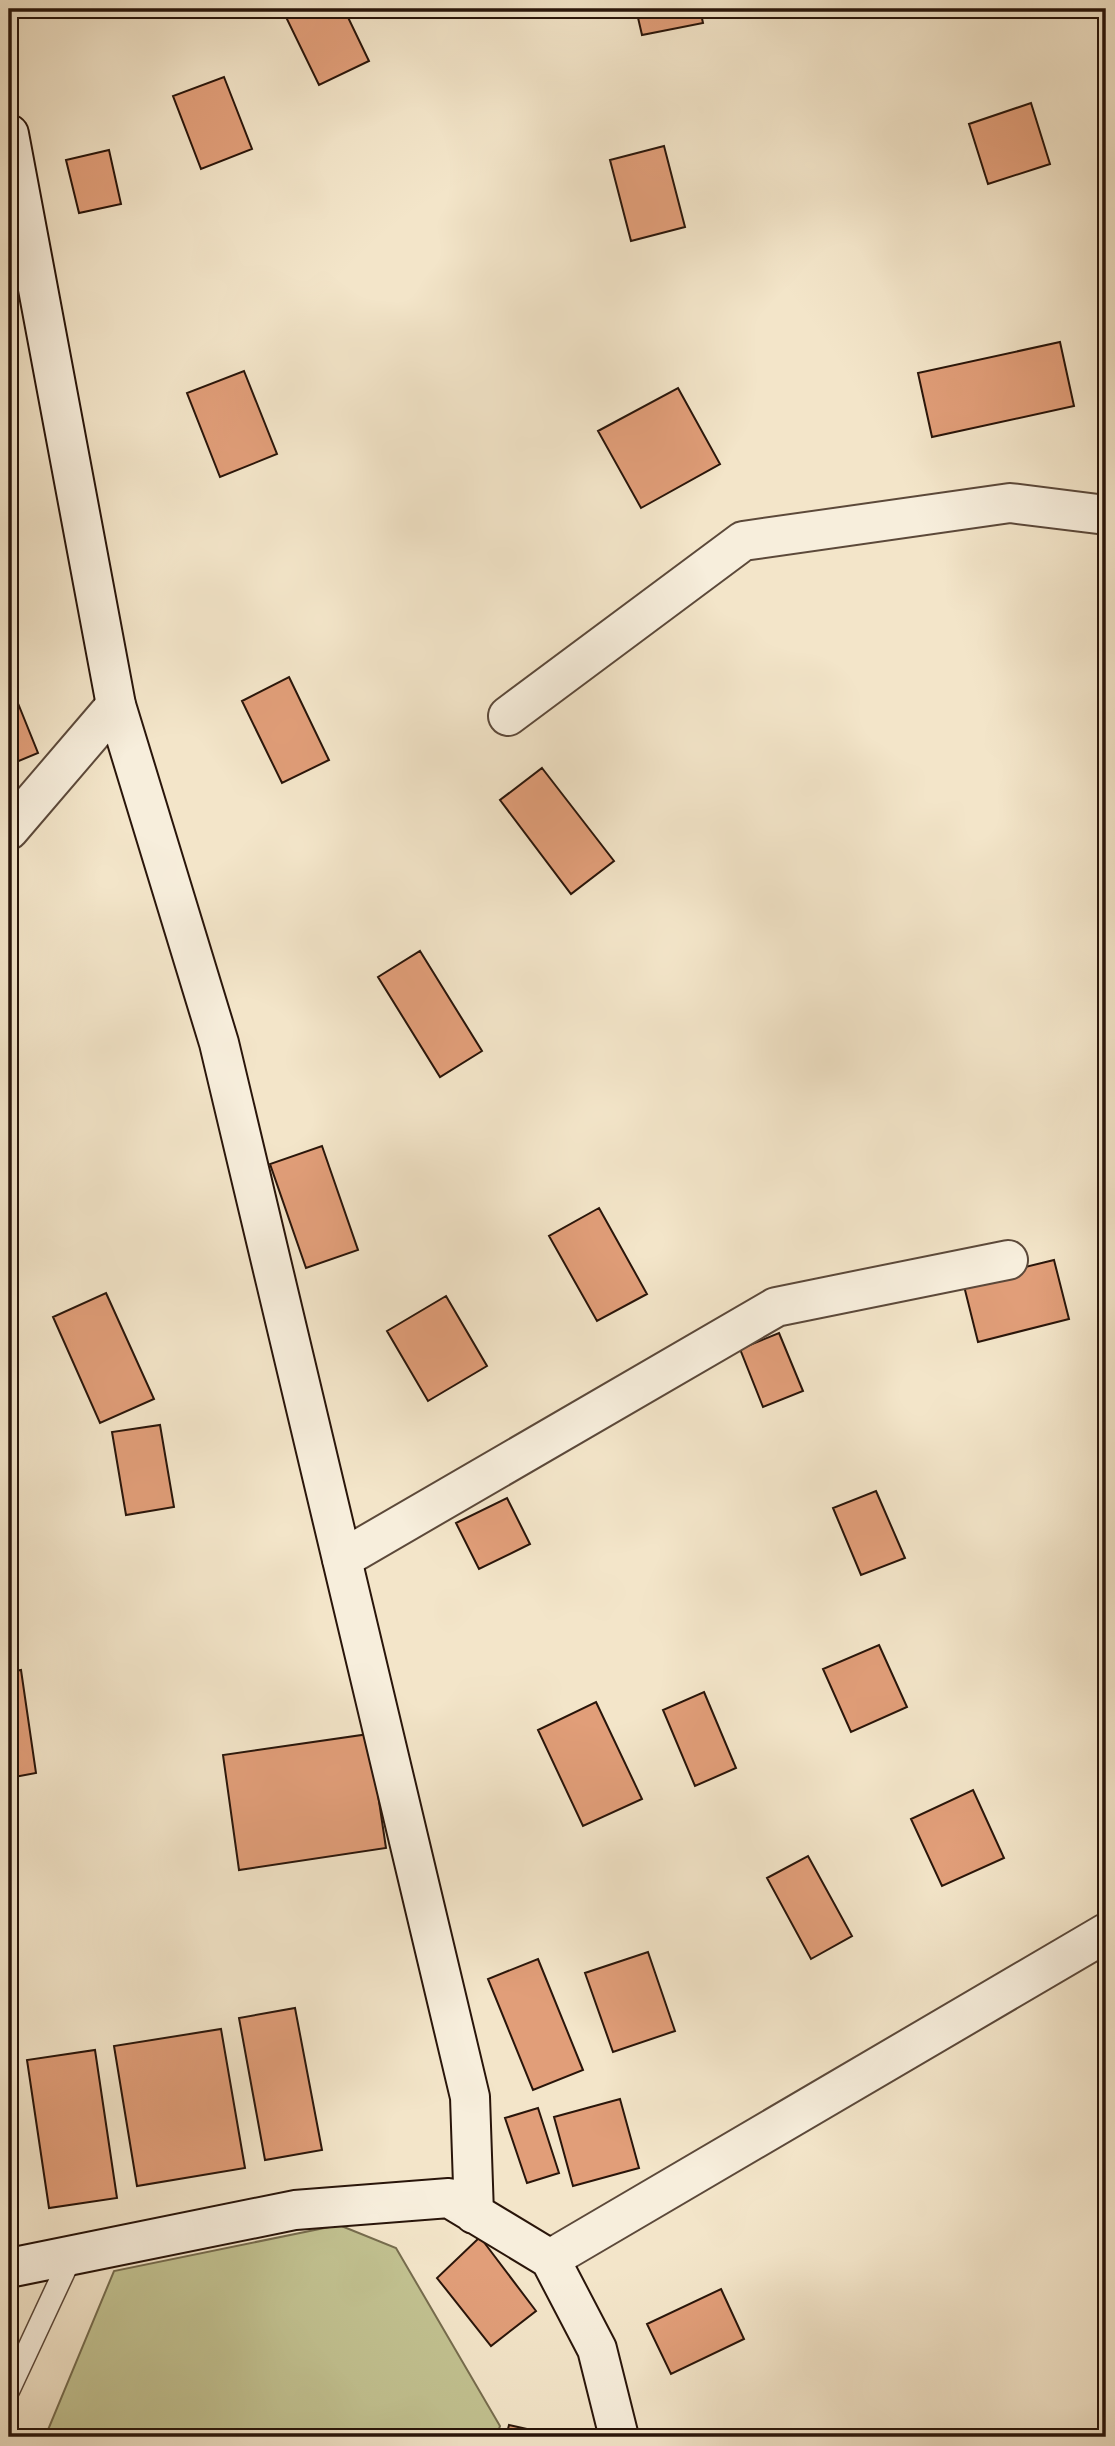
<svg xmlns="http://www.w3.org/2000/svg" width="1115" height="2446" font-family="'Gentium Book Plus',serif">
  <rect width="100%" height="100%" fill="#f3e5c9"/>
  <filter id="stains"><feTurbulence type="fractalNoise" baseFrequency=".00286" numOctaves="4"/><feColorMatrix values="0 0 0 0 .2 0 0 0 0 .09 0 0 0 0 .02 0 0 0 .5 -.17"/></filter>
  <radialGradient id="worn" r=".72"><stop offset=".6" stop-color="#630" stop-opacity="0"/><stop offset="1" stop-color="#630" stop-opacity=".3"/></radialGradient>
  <path fill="#c2c291" stroke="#766c4e" stroke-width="2" d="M339,2225l57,23 104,178 -4,11h-451l69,-166z"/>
  <path fill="#e19e79" stroke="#29150a" stroke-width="2" d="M292,9h52l25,52 -50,24 -35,-72z
    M636,9h64l3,14 -61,12z
    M224,77l28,72 -51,20 -28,-73z
    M1031,103l19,61 -62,20 -19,-60z
    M664,146l21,81 -54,14 -21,-81z
    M109,150l12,54 -42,9 -13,-53z
    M1060,342l14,64 -142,31 -14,-64z
    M244,371l33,83 -57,23 -33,-84z
    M678,388l42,76 -79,44 -43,-77z
    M289,677l40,83 -47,23 -40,-82z
    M9,681l29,72 -29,12z
    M542,768l72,93 -43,33 -71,-94z
    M420,951l62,100 -42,26 -62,-100z
    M322,1146l36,104 -52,18 -36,-104z
    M599,1208l48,86 -50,27 -48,-85z
    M1054,1260l15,59 -91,23 -15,-60z
    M106,1293l48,106 -54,24 -47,-106z
    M446,1296l41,70 -59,35 -41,-70z
    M779,1333l24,58 -40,16 -23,-58z
    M160,1425l14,82 -48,8 -14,-83z
    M876,1491l29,67 -44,17 -28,-67z
    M507,1498l23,46 -51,25 -23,-46z
    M879,1645l28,62 -56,25 -28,-63z
    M21,1670l15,103 -27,5v-106z
    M704,1692l32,76 -41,18 -32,-76z
    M596,1702l46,97 -59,27 -45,-96z
    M369,1734l17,114 -147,22 -16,-115z
    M973,1790l31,68 -62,28 -31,-67z
    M808,1856l44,80 -41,23 -44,-81z
    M648,1952l27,79 -62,21 -28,-79z
    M538,1959l45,111 -50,20 -45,-111z
    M295,2008l27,142 -57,10 -26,-142z
    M221,2029l24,139 -108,18 -23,-140z
    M95,2050l22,148 -68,10 -22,-148z
    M620,2099l19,69 -66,18 -19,-69z
    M538,2108l21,65 -32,10 -22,-65z
    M480,2237l56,74 -45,35 -54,-68z
    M721,2289l23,50 -73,35 -24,-50z
    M509,2425l27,6 -2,6h-28z"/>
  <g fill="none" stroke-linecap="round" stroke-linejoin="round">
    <g stroke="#5c493a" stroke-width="24">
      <path id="lane" d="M9,2390l63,-135"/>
    </g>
    <g stroke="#5c493a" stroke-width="42">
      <path id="street" d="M508,716l235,-175 267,-38 96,12
        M9,830l107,-125
        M342,1559l434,-252 232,-47
        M550,2259l556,-326"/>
    </g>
    <g stroke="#29150a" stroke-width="42">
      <path id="secondary" d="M9,134l107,571 103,338 251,1054 4,117
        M9,2268l286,-58 154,-12 101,61 47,90 22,88"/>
    </g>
    <use href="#lane" stroke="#f7eedc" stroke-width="21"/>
    <use href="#street" stroke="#f7eedc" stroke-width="38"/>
    <use href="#secondary" stroke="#f7eedc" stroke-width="38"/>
  </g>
  <rect width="1115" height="2446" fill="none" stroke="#f3e5c9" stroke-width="35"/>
  <rect x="10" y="10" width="1094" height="2425" fill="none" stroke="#29150a" stroke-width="3.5"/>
  <rect x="18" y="18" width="1080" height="2411" fill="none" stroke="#29150a" stroke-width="2"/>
  <rect width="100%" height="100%" filter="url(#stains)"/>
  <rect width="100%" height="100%" fill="url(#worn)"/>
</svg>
